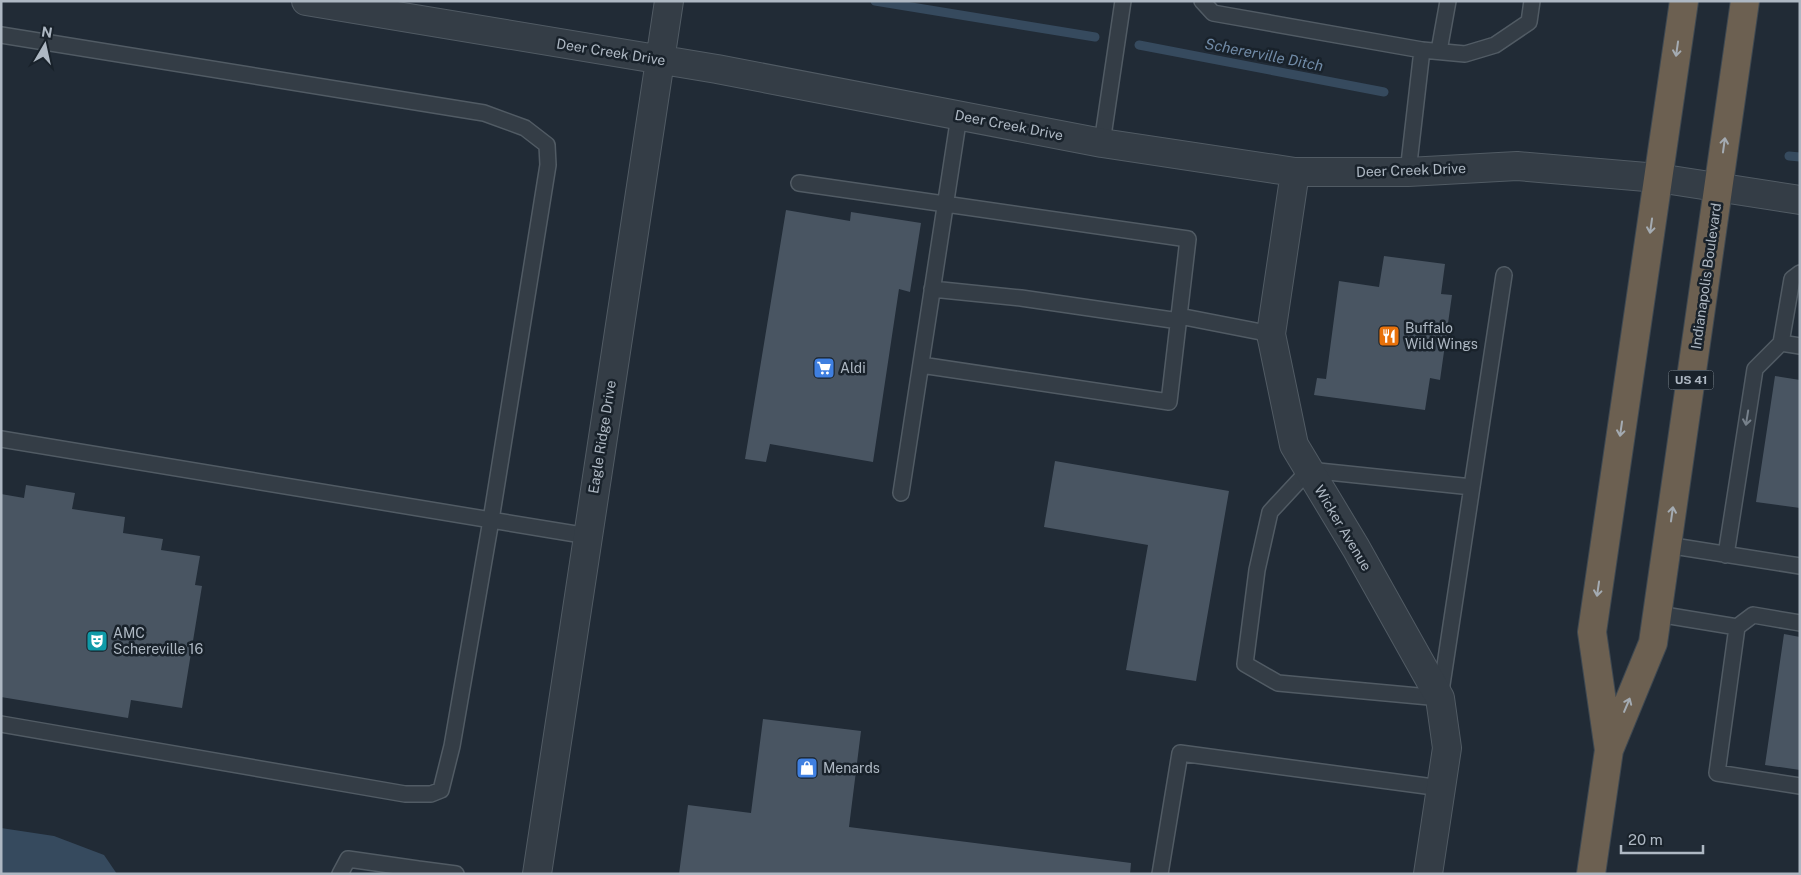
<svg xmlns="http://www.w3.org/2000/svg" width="1801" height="875" font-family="'Public Sans',sans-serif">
  <rect width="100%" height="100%" fill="#212b36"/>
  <path fill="#364a5e" d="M1,828l53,8 50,19 13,19h-116z"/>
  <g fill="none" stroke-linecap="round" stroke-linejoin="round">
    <path stroke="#364a5e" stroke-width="9" d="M875,1l220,36
      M1139,45l245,47
      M1789,156l11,1"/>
  </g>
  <path fill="#495562" d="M786,210l64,11 1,-9 70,11 -11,69 -11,-3 -26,173 -103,-18 -4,18 -21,-3z
    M1384,256l61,8 -4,30 11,1 -12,85 -10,-2 -5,32 -111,-15 3,-17 9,1 13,-98 40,6z
    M1775,376l25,4v128l-44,-6z
    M1055,461l174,30 -33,190 -70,-11 22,-125 -104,-18z
    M26,485l49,8 -3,16 53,8 -2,16 40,6 -2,11 39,6 -5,29 7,1 -20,122 -51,-8 -3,18 -127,-21v-203l23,4z
    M1784,634l16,3v133l-35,-5z
    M763,719l98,12 -12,96 282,36 -1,11h-451l9,-69 63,8z"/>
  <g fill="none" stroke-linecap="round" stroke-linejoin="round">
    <g stroke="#515b64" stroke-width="18">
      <path id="lane" d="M1202,1l11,12 209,37 -14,122
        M1,35l483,78 41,15 22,17 1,20 -57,355 -39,226 -11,44 -10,4h-26l-404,-70
        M1422,50l43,4 30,-9 34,-23 3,-21
        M1439,51l9,-50
        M1102,143l21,-142
        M799,183l389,56 -19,163 -248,-37
        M932,289l89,9 158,23
        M1179,316l92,18
        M1781,343l19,3
        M1,439l587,97
        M1472,487l-163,-17 -39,42 -13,58 -12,94 33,19 162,15 64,-423
        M901,493l58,-377
        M1667,545l133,21
        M1726,555l29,-186 26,-26 11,-64 8,-6
        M1658,614l79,13
        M1800,623l-47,-8 -16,12 -20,146 83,13
        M340,874l8,-15 70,10
        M417,874l1,-5 38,5
        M1160,874l20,-121 261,35"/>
    </g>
    <g stroke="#515b64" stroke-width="30">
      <path id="street" d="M306,1l411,68 385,74 193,29h113l109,-6 141,12 142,22
        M1295,172l-24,162 23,111 62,103 84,150 7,50 -19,126
        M537,874l132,-873"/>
    </g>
    <g stroke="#3e4851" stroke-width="30">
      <path id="highway" d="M1609,750l-17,-118 92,-631
        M1591,874l18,-124 44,-107 92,-642"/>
    </g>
    <use href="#lane" stroke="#343d46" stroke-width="15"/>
    <use href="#street" stroke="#343d46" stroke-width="28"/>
    <use href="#highway" stroke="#6c6051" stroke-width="28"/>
  </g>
  <defs><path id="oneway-shaft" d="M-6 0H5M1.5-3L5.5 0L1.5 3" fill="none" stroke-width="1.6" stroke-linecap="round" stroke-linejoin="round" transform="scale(1.25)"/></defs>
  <g stroke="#a4abb2">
    <use href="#oneway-shaft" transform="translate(1677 49) rotate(98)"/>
    <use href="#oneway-shaft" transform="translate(1724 145) rotate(-82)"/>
    <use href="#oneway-shaft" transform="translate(1651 226) rotate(98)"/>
    <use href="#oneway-shaft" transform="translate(1621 429) rotate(98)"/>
    <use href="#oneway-shaft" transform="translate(1672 514) rotate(-82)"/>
    <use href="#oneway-shaft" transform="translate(1598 589) rotate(98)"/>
    <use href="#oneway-shaft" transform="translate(1627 705) rotate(-67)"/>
  </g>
  <use stroke="#77818b" href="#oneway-shaft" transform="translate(1747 418) rotate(99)"/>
  <defs>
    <g id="restaurant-square" transform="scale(1.125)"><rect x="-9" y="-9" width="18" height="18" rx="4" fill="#e8710a" stroke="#19222b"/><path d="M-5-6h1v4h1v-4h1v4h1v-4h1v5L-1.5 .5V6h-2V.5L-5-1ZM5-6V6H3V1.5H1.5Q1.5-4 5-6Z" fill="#fff"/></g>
    <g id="supermarket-square" transform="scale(1.125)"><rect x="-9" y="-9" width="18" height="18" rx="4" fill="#3f7fe0" stroke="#19222b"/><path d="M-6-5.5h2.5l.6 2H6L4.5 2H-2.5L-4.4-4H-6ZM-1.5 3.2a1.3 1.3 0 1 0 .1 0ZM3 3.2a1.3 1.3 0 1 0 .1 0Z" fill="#fff"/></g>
    <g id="theatre-square" transform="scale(1.125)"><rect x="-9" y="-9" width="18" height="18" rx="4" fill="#0f9aa8" stroke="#19222b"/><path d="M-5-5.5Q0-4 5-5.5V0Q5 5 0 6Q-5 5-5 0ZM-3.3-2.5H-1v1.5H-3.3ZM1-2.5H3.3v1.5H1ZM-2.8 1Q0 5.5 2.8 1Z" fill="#fff"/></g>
    <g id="shop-square" transform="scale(1.125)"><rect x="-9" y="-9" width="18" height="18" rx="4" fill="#3f7fe0" stroke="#19222b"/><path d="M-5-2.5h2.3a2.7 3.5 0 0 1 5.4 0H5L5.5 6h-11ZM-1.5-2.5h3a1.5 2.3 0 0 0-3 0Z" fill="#fff"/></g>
  </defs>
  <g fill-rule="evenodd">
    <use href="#restaurant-square" x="1389" y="336"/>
    <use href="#supermarket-square" x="824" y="368"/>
    <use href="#theatre-square" x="97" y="641"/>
    <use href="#shop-square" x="807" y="768"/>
  </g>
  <g text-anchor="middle" stroke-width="5" stroke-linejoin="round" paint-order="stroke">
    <rect fill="#19222b" stroke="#818b95" stroke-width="1" x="1668.5" y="370.5" width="45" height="19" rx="4"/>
    <g font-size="12" font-weight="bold" fill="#aeb8c3">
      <text x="1691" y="384">US 41</text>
    </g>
    <g font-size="14" fill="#aeb8c3" stroke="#19222b">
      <text transform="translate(611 52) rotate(9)" y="5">Deer Creek Drive</text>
      <text transform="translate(1009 125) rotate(11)" y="5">Deer Creek Drive</text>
      <text transform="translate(1411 170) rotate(-2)" y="5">Deer Creek Drive</text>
      <text transform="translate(1706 276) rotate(-82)" y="5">Indianapolis Boulevard</text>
      <text transform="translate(602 437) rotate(-81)" y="5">Eagle Ridge Drive</text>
      <text transform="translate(1343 528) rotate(59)" y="5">Wicker Avenue</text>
    </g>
    <g font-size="14" fill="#aeb8c3" stroke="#19222b" text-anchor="start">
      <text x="1405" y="333">Buffalo<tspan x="1405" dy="16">Wild Wings</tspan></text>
      <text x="840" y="373">Aldi</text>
      <text x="113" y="638">AMC<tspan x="113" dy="16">Schereville 16</tspan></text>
      <text x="823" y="773">Menards</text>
    </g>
    <g font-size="15" font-style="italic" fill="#708aa6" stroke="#19222b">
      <text transform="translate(1264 55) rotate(11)" y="5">Schererville Ditch</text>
    </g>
  </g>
  <rect width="1801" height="875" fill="none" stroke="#aeb8c3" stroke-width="5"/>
  <g transform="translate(45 45) rotate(9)" stroke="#19222b" stroke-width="4" paint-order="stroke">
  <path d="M0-4L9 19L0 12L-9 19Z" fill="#aeb8c3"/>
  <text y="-8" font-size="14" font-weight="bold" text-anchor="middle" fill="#aeb8c3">N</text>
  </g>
  <path d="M1621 845v8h82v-8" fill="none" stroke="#aeb8c3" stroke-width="2.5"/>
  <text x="1628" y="845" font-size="15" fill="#aeb8c3" stroke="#19222b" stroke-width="4" paint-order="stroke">20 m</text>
</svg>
